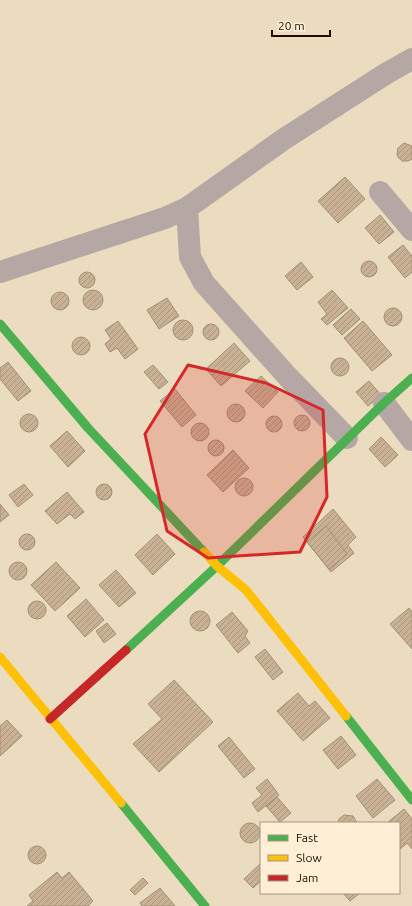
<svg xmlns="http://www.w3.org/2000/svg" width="412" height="906" font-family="Ubuntu,sans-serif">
  <defs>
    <pattern id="building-hatch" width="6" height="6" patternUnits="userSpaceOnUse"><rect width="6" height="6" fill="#c9b194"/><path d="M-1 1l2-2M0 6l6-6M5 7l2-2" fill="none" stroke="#ac977e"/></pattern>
  </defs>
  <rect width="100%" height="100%" fill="#ebdbbf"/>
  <path fill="url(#building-hatch)" stroke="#a1907a" d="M404,143l8,3v13l-4,2h-6l-4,-4 -1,-3 1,-6z
    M345,177l20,22 -27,24 -20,-22z
    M380,215l14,17 -15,12 -14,-16z
    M403,245l9,11v16l-7,6 -17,-21z
    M361 269a8 8 0 1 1 16 0a8 8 0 1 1-16 0Z
    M301,262l12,15 -16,13 -12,-14z
    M79 280a8 8 0 1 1 16 0a8 8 0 1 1-16 0Z
    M83 300a10 10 0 1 1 20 0a10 10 0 1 1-20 0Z
    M332,290l16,18 -21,17 -6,-6 6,-5 -9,-12z
    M51 301a9 9 0 1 1 18 0a9 9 0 1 1-18 0Z
    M167,298l12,18 -20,13 -12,-19z
    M384 317a9 9 0 1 1 18 0a9 9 0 1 1-18 0Z
    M351,309l9,10 -18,16 -9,-10z
    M173 330a10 10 0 1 1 20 0a10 10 0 1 1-20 0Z
    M118,321l20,28 -13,10 -8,-11 -7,4 -5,-8 6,-5 -6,-9z
    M363,321l29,34 -20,16 -28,-33z
    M203 332a8 8 0 1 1 16 0a8 8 0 1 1-16 0Z
    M72 346a9 9 0 1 1 18 0a9 9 0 1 1-18 0Z
    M234,343l16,18 -29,25 -15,-17z
    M331 367a9 9 0 1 1 18 0a9 9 0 1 1-18 0Z
    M8,362l23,29 -13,10 -18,-22v-11z
    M153,365l15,17 -9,7 -15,-17z
    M261,376l17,16 -15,16 -18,-17z
    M369,381l12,14 -13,11 -12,-14z
    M175,389l21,26 -14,12 -22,-26z
    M227 413a9 9 0 1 1 18 0a9 9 0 1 1-18 0Z
    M20 423a9 9 0 1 1 18 0a9 9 0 1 1-18 0Z
    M294 423a8 8 0 1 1 16 0a8 8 0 1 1-16 0Z
    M266 424a8 8 0 1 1 16 0a8 8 0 1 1-16 0Z
    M191 432a9 9 0 1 1 18 0a9 9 0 1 1-18 0Z
    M67,431l18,20 -17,16 -18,-21z
    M381,437l17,18 -13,12 -16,-18z
    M208 448a8 8 0 1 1 16 0a8 8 0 1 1-16 0Z
    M233,450l16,18 -26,24 -16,-17z
    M235 487a9 9 0 1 1 18 0a9 9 0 1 1-18 0Z
    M96 492a8 8 0 1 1 16 0a8 8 0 1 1-16 0Z
    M24,484l9,11 -15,12 -9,-12z
    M67,492l17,20 -9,7 -5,-5 -13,10 -12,-13z
    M0,504l9,11 -9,7z
    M333,509l23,28 -8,8 6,8 -23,19 -28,-35z
    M326,526l21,28 -18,15 -22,-27z
    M19 542a8 8 0 1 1 16 0a8 8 0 1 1-16 0Z
    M157,534l18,20 -22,21 -18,-20z
    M9 571a9 9 0 1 1 18 0a9 9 0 1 1-18 0Z
    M56,562l24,26 -25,23 -24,-26z
    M116,570l20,23 -17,14 -20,-22z
    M86,599l18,21 -19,17 -18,-21z
    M28 610a9 9 0 1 1 18 0a9 9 0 1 1-18 0Z
    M409,608l3,4v37l-22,-25z
    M190 621a10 10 0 1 1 20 0a10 10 0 1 1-20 0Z
    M232,612l16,19 -3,5 5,7 -12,10 -22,-28z
    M107,623l9,11 -12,9 -8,-12z
    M265,649l18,23 -10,8 -18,-23z
    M174,680l39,42 -54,50 -26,-28 29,-25 -14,-15z
    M298,693l11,13 6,-5 15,17 -27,23 -26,-30z
    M7,720l15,16 -22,20v-30z
    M341,736l15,19 -18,14 -15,-19z
    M229,737l26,32 -11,9 -26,-32z
    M267,779l12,16 -21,17 -6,-9 10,-8 -6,-7z
    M377,779l18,21 -22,18 -17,-22z
    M277,797l14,16 -11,9 -14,-16z
    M404,809l8,10v30l-5,-6 -8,7v-27h-12z
    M344,815l9,1 4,7h-19l1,-4z
    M240 833a10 10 0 1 1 20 0a10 10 0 1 1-20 0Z
    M28 855a9 9 0 1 1 18 0a9 9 0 1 1-18 0Z
    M261,863v18l-8,7 -9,-9z
    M57,872l5,6 7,-6 24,29 -5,5h-61l6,-5 -4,-6z
    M143,878l5,5 -13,12 -5,-5z
    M160,888l15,18h-33l-2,-3z
    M343,893h17l-10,8z"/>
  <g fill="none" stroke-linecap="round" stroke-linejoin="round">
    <path stroke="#b5a8a4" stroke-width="22" d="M380,192l32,38
      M187,208l3,49 14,26 84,94 59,61
      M0,272l165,-54 22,-10 97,-69 103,-66 25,-14
      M384,403l28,37"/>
    <path stroke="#4caf50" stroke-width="9" d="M0,324l88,104 116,124
      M126,650l91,-84 167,-163 28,-25
      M346,716l66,84
      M121,803l84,103"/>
    <path stroke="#ffc107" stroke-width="9" d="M204,552l13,14 29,24 100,126
      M0,657l121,146"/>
    <path stroke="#c62828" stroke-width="9" d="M50,719l76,-69"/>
  </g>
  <path fill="#d62828" fill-opacity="0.2" stroke="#d62828" stroke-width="3" stroke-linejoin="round" d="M188,365l78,18 57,27 4,87 -27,55 -92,6 -41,-27 -22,-97z"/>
  <rect x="260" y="822" width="140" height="72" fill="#feefd6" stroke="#a39580"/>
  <rect x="268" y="835" width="20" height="6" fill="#4caf50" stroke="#a39580"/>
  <text x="296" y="842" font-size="12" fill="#1b0e00">Fast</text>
  <rect x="268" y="855" width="20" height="6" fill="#ffc107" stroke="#a39580"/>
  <text x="296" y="862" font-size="12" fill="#1b0e00">Slow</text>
  <rect x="268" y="875" width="20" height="6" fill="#c62828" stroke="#a39580"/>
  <text x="296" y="882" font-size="12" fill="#1b0e00">Jam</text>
  <path d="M272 30v6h58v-6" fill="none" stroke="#1b0e00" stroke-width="2"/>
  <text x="278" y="30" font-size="12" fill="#1b0e00" stroke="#feefd6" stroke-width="3" paint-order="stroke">20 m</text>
</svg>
